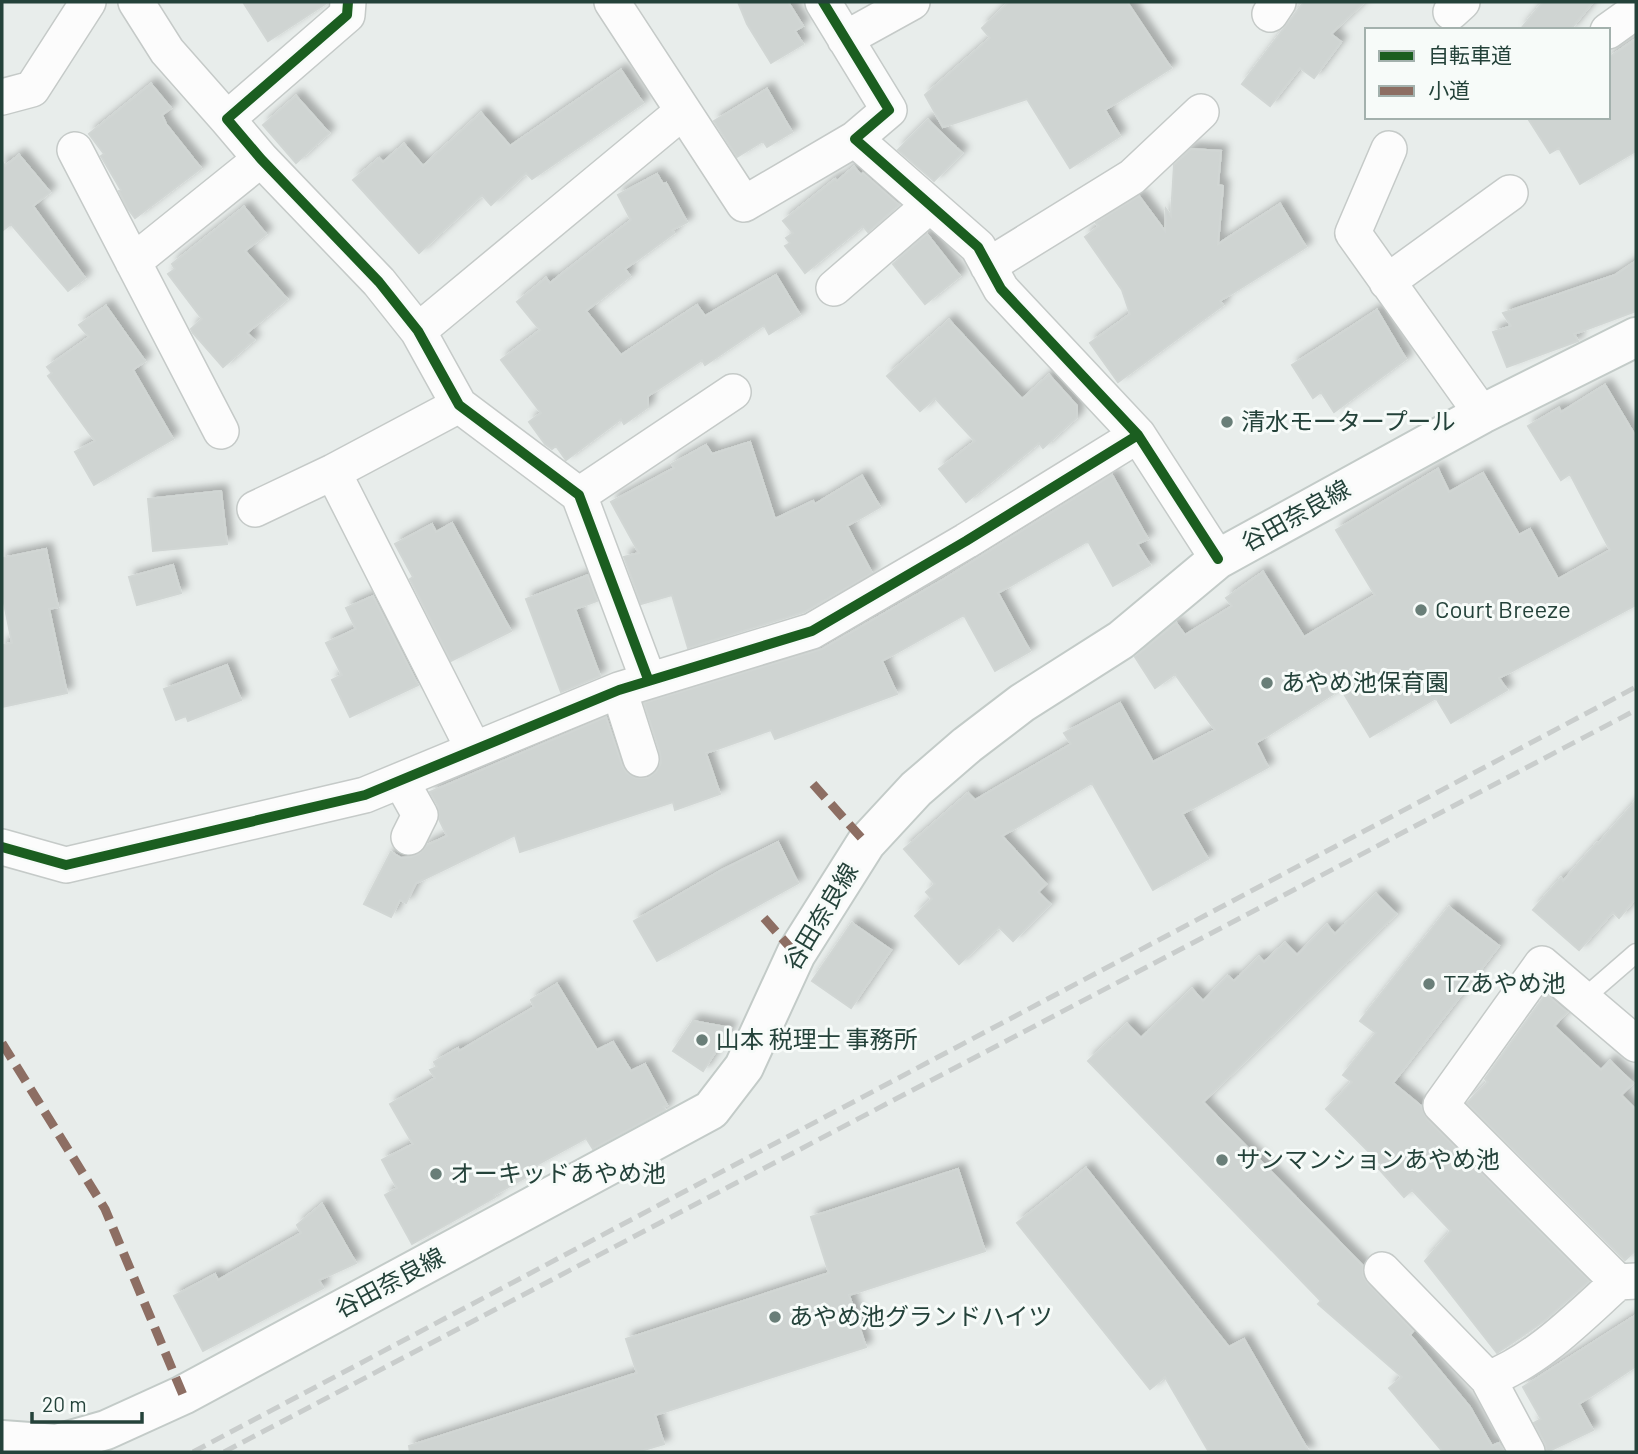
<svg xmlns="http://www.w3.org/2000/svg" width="1638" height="1454" font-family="Barlow,'Noto Sans JP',sans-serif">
  <defs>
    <filter id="shadow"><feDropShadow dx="6" dy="-6" stdDeviation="3.5" flood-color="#0004"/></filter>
  </defs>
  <rect width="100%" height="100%" fill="#e8edeb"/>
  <path fill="#cfd4d2" stroke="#d1d6d4" stroke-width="2" filter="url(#shadow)" d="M243,2h85l-60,39z
    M738,2h50l15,24 -8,5 8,13 -32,19 -24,-39z
    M1009,2h118l44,66 -66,42 15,26 -50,32 -43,-69 -84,28 -18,-32 65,-57 -8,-10z
    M1304,2h60l-33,32 10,8 -27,36 -14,-10 -30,38 -28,-22z
    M1543,2h50l-23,28h-50z
    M1636,39v112l-56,33 -21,-36 -9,5 -23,-36h81v-59z
    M621,70l22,33 -111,76 -6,-6 -35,32 -9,-10 -63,58 -66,-73 26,-22 4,4 21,-18 19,22 58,-53 29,33z
    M151,84l20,24 -9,7 4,9 35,44 -66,50 -7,-9 -9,-18 2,-1 -20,-34 3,-2 -15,-20z
    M767,89l25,43 -25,15 -4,-6 -26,16 -23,-36z
    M296,96l33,37 -33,30 -33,-38z
    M928,120l34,33 -28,28 -36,-31z
    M1191,149l30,2 -3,34 5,1 -5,58 62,-40 26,43 -86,54 3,4 -105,77 -28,-39 40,-29 -8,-24 -37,-53 14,-11 -3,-3 43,-27 26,35 1,-22 5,7 3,-51z
    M19,155l31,37 -17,14 52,72 -17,13 -57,-67 -9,7v-70l3,5z
    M854,167l7,8 2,-2 36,32 -31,27 -5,-6 -58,47 -20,-27 5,-3 -4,-5 7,-5 -10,-12 52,-42 2,2z
    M657,174l6,10 3,-1 21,39 -15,8 2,3 -49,36 5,7 -44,35 35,44 76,-50 8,11 71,-41 24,40 -31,19 -5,-9 -59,40 -3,-5 -54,36v11l-24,17 -3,-5 -55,41 -10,-14 -4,3 -7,-5 -16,-22 12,-9 -40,-53 39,-30 -23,-28 29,-24 4,5 81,-63 -13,-25z
    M244,207l22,27 -21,17 42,48 -40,34 7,7 -31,27 -30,-34 -2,-4 11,-10 -34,-45 7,-5 -3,-5z
    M927,234l33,42 -35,28 -32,-40z
    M1636,261v50l-62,23 4,7 -71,26 -14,-35 18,-6 -8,-13 112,-38z
    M106,306l39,55 -12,9 40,69 -79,46 -19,-33 20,-11 -47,-65 4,-3 -5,-6 42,-30 -10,-12z
    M1377,310l29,49 -72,53 -13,-20 -8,6 -21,-33z
    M949,320l73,79 27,-24 28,31v11l-34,31 -4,-5 -73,59 -27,-33 36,-28 -40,-43 -15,13 -33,-35z
    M1605,385l31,52v168l-137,73 8,12 -56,33 -15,-25 -66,39 -29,-48 -85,54 12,24 -86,47 26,45 -55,31 -61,-107 -90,53 44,48 -8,8 12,12 -37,37 -14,-14 -40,37 -44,-48 17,-17 -6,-7 9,-8 -31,-35 64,-56 7,7 96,-56 -7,-11 56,-30 33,59 62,-32 -40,-56 -20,14 -20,-31 41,-34 9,12 47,-29 -6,-8 37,-26 41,65 71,-42 -39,-65 102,-61 11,23 34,-19 36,62 11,-6 28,50 52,-29 -40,-76 -9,6 -33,-54 31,-18 2,4z
    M750,442l25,77 38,-18 2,3 47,-28 18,31 -33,19 25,47 -68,39 -116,36 -16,-53 -31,9 -17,-47 15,-4 -28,-51 63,-34 -2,-4 34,-19 6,9z
    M1112,475l36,64 -11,5 13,21 -37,21 -25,-45 -90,52 32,58 -35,20 -31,-56 -82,46 15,33 -122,45 -4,-9 -65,23 14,41 -45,16 -2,-8 -153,50 -5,-17 -99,48 -10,20 -6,-3 -9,17 -27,-13 27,-52 10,6 10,-1 8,-3 8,-9 20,-9 -8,-17 -1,-13 -8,-14 176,-75 16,48 5,8 9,5h12l8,-6 5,-9 -1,-10 -16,-50 178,-54 122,-70z
    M221,491l6,53 -74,7 -5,-52z
    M452,523l59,108 -60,30 -41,-82 3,-2 -18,-33 37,-20 4,8z
    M46,549l12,58 -9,2 18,84 -65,14v-62l10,-2 -10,-50v-35z
    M173,565l8,28 -44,12 -8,-28z
    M588,575l9,26 -22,8 25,67 -39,16 -35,-93z
    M373,596l45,89 -68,32 -18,-37 10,-5 -16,-32 30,-14 -10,-21z
    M227,665l14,35 -53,21 -2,-5 -10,4 -12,-31z
    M1636,801v97l-17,20 -6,-6 -34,38 -46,-40 28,-32 2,3 34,-38 1,1z
    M778,842l20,41 -141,78 -23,-40 88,-51z
    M1376,894l20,20 -193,188 160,164v10l5,8 45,47 -3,4 60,72 22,39 7,-3 5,9h-61l-54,-64 13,-11 -84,-73 3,-3 -233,-240 39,-37 14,14 51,-49 11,12 25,-25 6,5 25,-24 5,5 21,-19 12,12 30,-30 8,9z
    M1449,907l50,39 -106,137 28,23 6,13 162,162 -45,40 -47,32 -72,-92 26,-30 -39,-41 -8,7 -26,-29 4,-3 -56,-56 26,-27 -9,-7 33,-42 -16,-12z
    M852,923l39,27 -40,58 -39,-27z
    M557,984l40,66 16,-8 18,29 14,-7 22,41 -4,2 2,3 -72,39 -7,-11 -59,32 3,5 -36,20 1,2 -83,47 -27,-49 12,-7 -15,-28 31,-16 -23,-40 45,-26 -5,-8 7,-3 -3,-5 24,-14 1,3 75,-44 -3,-7z
    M1546,994l21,18 -13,14 47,44 9,-9 23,22 -12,12 15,15v140l-11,10 -158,-157 21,-21 -3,-3z
    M693,1021l38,7 -28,43 -30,-20z
    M1086,1168l143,179 15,-8 65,113h-100l-44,-75 -15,12 -133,-166z
    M958,1169l27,82 -136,44 17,52 -211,68 9,29 -27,8h-227l-1,-6 228,-73 -11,-34 203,-66 -18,-56z
    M322,1204l34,59 -37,17 4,8 -120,63 -29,-55 41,-22 3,6 83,-47 -4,-8z
    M1636,1315v51l-57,38 14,26 -46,22 -2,-9 -11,-20 7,-4 -18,-32z"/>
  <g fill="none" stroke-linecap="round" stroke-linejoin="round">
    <g stroke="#c5cac8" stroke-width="21">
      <path id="service" d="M1583,999l53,-46"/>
    </g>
    <g stroke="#c5cac8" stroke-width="38">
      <path id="minor" d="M136,2l31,49 60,68
        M348,2l-1,13 -120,104 34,40 118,123 39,49 41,74 120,90 69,184
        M612,2l132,202 111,-65
        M823,2l66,108 -34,29 123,108 23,42 137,146 80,124
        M1451,12l11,-10
        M1270,14l8,-12
        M1608,31l28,-20
        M845,39l67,-37
        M2,97l30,-8 56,-87
        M1389,149l-36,84 129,181
        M75,150l146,281
        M133,262l128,-103
        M988,266l144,-89 69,-65
        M1387,282l123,-89
        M834,288l96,-83
        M418,331l264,-219
        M333,472l141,278
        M579,495l154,-103
        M255,509l78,-37 126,-67
        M619,690l22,69
        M401,781l19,34 -11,22
        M2,847l64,18 299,-70 254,-105 193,-59 154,-90 172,-106
        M1382,1270l106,109
        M1618,1282l-177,-177 101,-141 94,80
        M1527,1452l-39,-73c50,-19 90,-61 130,-97l18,-1"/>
    </g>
    <g stroke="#c3cbc8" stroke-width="42">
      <path id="secondary" d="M2,1440l55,4 49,-14 77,-35 528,-285 33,-43 52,-113 70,-111 50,-54 51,-44 55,-42 99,-63 97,-81 264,-145 154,-77"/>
    </g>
    <use href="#service" stroke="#fcfcfc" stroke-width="18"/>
    <use href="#minor" stroke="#fcfcfc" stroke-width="35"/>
    <use href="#secondary" stroke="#fcfcfc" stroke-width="38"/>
    <path stroke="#c9cdcc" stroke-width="5" stroke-dasharray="14 7" stroke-linecap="butt" d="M193,1452l1443,-765
      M224,1452l1412,-742"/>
    <path stroke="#8d6e63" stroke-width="9" stroke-dasharray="18 9" stroke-linecap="butt" d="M813,784l53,59
      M764,918l32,36
      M2,1043l103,166 78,186"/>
    <g stroke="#f7fbf9" stroke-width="15">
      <path id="cycleway" d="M348,2l-1,13 -120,104 34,40 118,123 39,49 41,74 120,90 69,184
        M823,2l66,108 -34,29 123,108 23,42 137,146 80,124
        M2,847l64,18 299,-70 254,-105 193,-59 154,-90 172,-106"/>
    </g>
    <use href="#cycleway" stroke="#1b5e20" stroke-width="10"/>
  </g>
  <g fill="#697e78" stroke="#f7fbf9" stroke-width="2.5">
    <circle cx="1227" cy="422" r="7"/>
    <circle cx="1421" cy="610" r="7"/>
    <circle cx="1267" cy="683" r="7"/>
    <circle cx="1429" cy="984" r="7"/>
    <circle cx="702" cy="1040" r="7"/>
    <circle cx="1222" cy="1160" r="7"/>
    <circle cx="436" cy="1174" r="7"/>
    <circle cx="775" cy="1317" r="7"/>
  </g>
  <g text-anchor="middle" stroke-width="6" stroke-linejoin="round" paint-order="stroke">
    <g font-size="24" fill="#24423a" stroke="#f7fbf9" text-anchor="start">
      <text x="1241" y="430">清水モータープール</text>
      <text x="1435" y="618">Court Breeze</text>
      <text x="1281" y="691">あやめ池保育園</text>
      <text x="1443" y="992">TZあやめ池</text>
      <text x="716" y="1048">山本 税理士 事務所</text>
      <text x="1236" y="1168">サンマンションあやめ池</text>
      <text x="450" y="1182">オーキッドあやめ池</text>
      <text x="789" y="1325">あやめ池グランドハイツ</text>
    </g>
    <g font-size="24" fill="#24423a" stroke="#f7fbf9">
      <text transform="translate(1296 516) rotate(-29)" y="8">谷田奈良線</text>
      <text transform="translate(821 917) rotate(-59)" y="8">谷田奈良線</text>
      <text transform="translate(390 1283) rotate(-28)" y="8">谷田奈良線</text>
    </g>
  </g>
  <rect width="1638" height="1454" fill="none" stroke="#24423a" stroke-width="7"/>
  <rect x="1365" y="28" width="245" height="91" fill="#f7fbf9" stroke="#a3b1ad" stroke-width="2"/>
  <rect x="1379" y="51" width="35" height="10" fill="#1b5e20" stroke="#a3b1ad" stroke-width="2"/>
  <text x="1428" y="63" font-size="21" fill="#24423a">自転車道</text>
  <rect x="1379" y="86" width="35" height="10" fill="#8d6e63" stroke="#a3b1ad" stroke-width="2"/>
  <text x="1428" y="98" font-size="21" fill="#24423a">小道</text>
  <path d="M32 1412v10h110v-10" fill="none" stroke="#24423a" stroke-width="3.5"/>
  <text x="42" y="1412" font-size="21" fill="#24423a" stroke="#f7fbf9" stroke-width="5" paint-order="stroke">20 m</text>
</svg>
